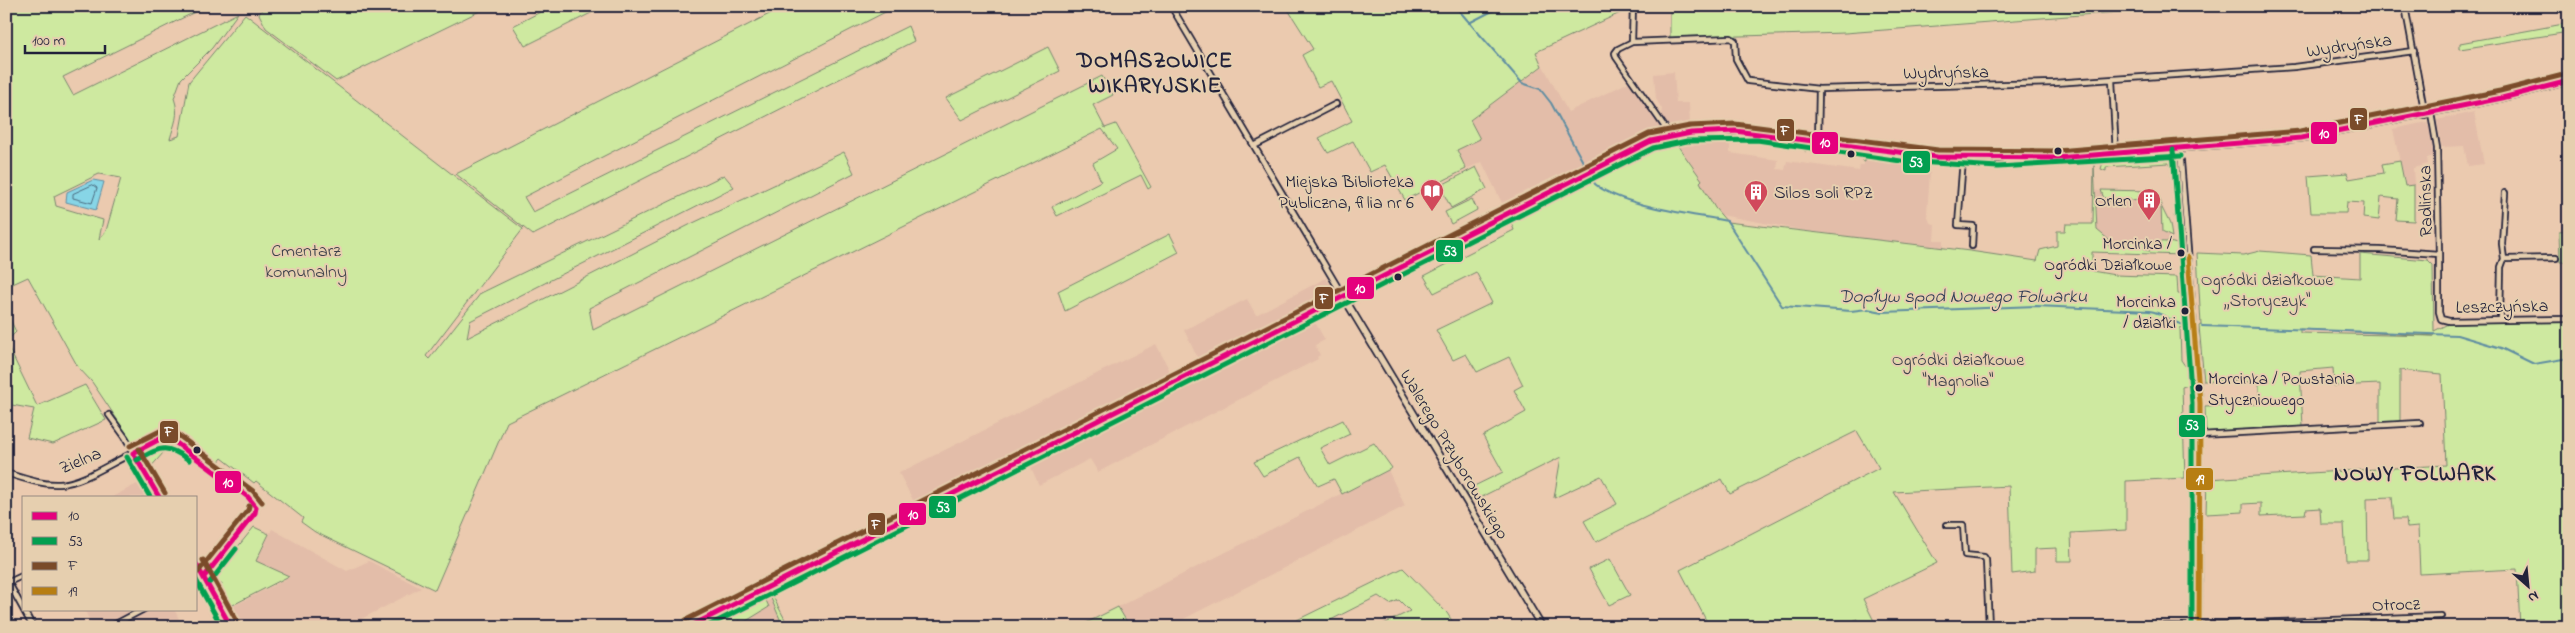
<svg xmlns="http://www.w3.org/2000/svg" width="2575" height="633" font-family="'Indie Flower',sans-serif">
  <rect width="100%" height="100%" fill="#ebcaaf"/>
  <filter id="ink" filterUnits="userSpaceOnUse"><feTurbulence type="fractalNoise" baseFrequency=".02" numOctaves="2"/><feDisplacementMap in="SourceGraphic" scale="10" xChannelSelector="R" yChannelSelector="G"/><feConvolveMatrix kernelMatrix="1 2 1 2 8 2 1 2 1" color-interpolation-filters="sRGB"/></filter>
  <g filter="url(#ink)">
    <path fill="#e3bda9" d="M1543,66l25,46 65,-32 34,50 -41,15 -73,36 -19,6 -32,16 -20,-41 -16,7 -9,-19 22,-11 -9,-19z
      M1674,72l2,31h13l1,22 -21,3 -8,-11 1,-8 -6,-10 -2,-25z
      M2474,112l10,52 -16,2 -4,-20 -22,1 -5,-27z
      M2427,122l3,7 4,27 -7,2 1,6 -15,4 1,17 -9,1 -12,-57z
      M1730,137v16l48,7 -1,9 8,1 2,-9 72,10 1,-6h4l1,-8 54,6 1,10h10l-3,40 3,10 5,1 -1,16h9v8l-136,-17 -86,-16 -13,-18 -8,-15 2,-2 -27,-38 28,-4z
      M2096,190l31,10 20,-1 11,4 4,8v21l10,5 -1,6 -21,-1v9h-5v-9l-24,-1 -1,5 -9,1 -4,-2 2,-5 -12,-10z
      M1326,278l8,12 -1,2 -134,69 -15,-31 63,-31 9,16z
      M1312,317l13,23 -10,5 5,10 -3,2 1,2 -220,113 -8,-13 -51,26 -11,-24z
      M1156,344l16,31 -257,129 -16,-31z
      M1388,470l17,36 -237,121h-38l-12,-20z
      M141,482l8,15h-37z
      M272,529l75,42 22,-10 52,27 -75,39h-105l-11,-19 56,-29 -31,-16z
      M772,595l16,30 -78,2z
      M84,609h57l-36,18h-12z
      M151,609h23l9,18h-67z"/>
    <path fill="#cee9a0" stroke="#78866e" fill-rule="evenodd" d="M6,6h201l-144,71 10,18 165,-82 -26,35 -31,31 -7,19c6,17 0,26 -4,41l9,-3 10,-54 56,-68 278,215 -97,127 3,3 52,-66 243,-118 10,12 -264,134 -3,17 226,-115 151,-71 10,21 -265,135 4,22 509,-254 11,19 -20,10 12,23 11,-4 35,63 -3,2 -7,-14 -84,41 -5,-9 49,-26 -8,-18 24,-14 -15,-20 -595,293 -72,168 -120,-58 -14,-10 2,-4 -47,-37 -2,2 -32,-25 -4,5 -39,-29 -3,4 -14,-5 -27,13 -43,-64 -14,-15 -50,-90 -22,10zM99,174l22,4 -15,53 -7,8 4,-19 -47,-14 -2,-10z
      M264,6h226l-154,75 -70,-53 -7,-14z
      M552,6h53l-80,40 -12,-20z
      M785,6h112l-373,191 9,15 375,-186 6,15 -381,194 -77,-61z
      M1289,6h344v1l-97,45 6,14 -72,54 10,19 -23,11 9,19 -61,31 -20,-35 -15,7 -17,-31 -25,12 -9,-15 33,-17 -21,-40 -13,6 -16,-32 11,-6 -26,-41z
      M1670,6h529l-354,27 -175,5z
      M2569,23v9l-109,17v-6z
      M1048,47l12,24 -98,49 -16,-22z
      M1710,135h35l4,4 -3,5 -2,-4 -10,-1 -1,4h-3v-6l-27,1 -28,4 27,38 -2,2 15,26 12,14 243,29 67,10 3,-11 17,-4v-15h8l1,-7h27l1,-59 3,65 12,10 -1,5 3,2 9,-1 1,-5 24,1v8l5,1v-9c11,0 26,-2 34,7l-2,6 -90,-3v19l23,4 62,2 1,17 8,1 3,31 -9,2 1,32 11,16v8l-10,3 3,91 -59,3v49l-55,3 1,28h-15v-13l-22,1v22l-23,3 -3,-88 -115,6 43,71 -74,36 14,28h-19l-1,-8 -16,8h-143l9,-5 -27,-52 199,-102 -22,-37 -127,63 -8,-15 -126,63 -12,-21 33,-17 -16,-28 -47,22 7,-41 -88,44 -7,-11 37,-18 -20,-36 43,-24 -12,-22 9,-5 -14,-28 -32,15 -11,-18 -13,6 -17,-30 56,-27 -16,-31 -42,21 -10,-17 90,-46 -5,-13 133,-67 30,-10z
      M1761,137l45,7 3,5 -4,3v-4l-47,-7z
      M1815,150h6c34,6 64,5 98,9l2,14 -2,-10 -54,-6v5l-3,-1 1,-4 -44,-6 -1,4z
      M2168,155l6,4 3,8h-6l-2,-4 -63,4v4l-5,-2 2,-7 6,-3z
      M2400,161l5,25 9,-1v36l-18,-1 2,-21 -17,-2 -2,23 -16,-2 1,-15 -17,-1 -1,11h-35l-3,-37 39,-3 2,6 35,-6 -2,-9z
      M1476,167l11,22 -36,19 -11,-22z
      M2101,190l49,1 8,4 4,10 -15,-6 -39,2 -5,-5z
      M1472,199l5,11 -26,14 -6,-12z
      M2161,206l9,18 2,13 -10,-5z
      M2177,210l1,15 5,2 -4,9 -2,-2 -3,-18z
      M2569,231v31h-9l-1,-30z
      M1170,234l9,18 -114,59 -7,-20z
      M2260,251l51,4 2,20 47,3v-24l68,6 5,5 1,66 14,-7 121,-3v306h-49l-3,-58 -97,5 -2,-47 -11,1 -1,-9h-12l-2,-22 -25,1 1,62h-22l-2,-36h-23l-1,-16 -14,1 -1,5 -44,2v-13l-18,1v8l-37,2 1,-35 239,-14 -4,-91 -42,-4v51l-20,2v-39l-46,2 -1,-18 -33,3 3,56 -97,6 -1,-27 54,-2v-22l-55,-1 -5,-55 2,-1 -4,-72 46,2zM2300,330v-1l134,7 -134,-3z
      M6,310l10,22 -10,10 31,64 48,-21 21,35 -53,24 -26,-6 7,-29 -28,-5z
      M1343,420l7,14 -30,14 10,17 44,-22 18,25 -50,26 -8,-15 -16,7 -18,-29 -37,19 -9,-14z
      M161,443l10,1 -22,25 -6,-10v-6z
      M242,518l3,2 -35,43 -2,-3z
      M254,527l15,7 -13,27 33,15 -60,31 -10,-19 4,-4h-7l2,-13z
      M1610,559l20,36 -21,10 -20,-36z
      M1403,568l44,45 9,14h-78l32,-16 -11,-11 -9,4 -12,-8 -61,31h-20l-2,-6z
      M772,595l16,30 -14,2 6,-8 -10,-23z
      M760,596h4l5,11 -26,16 -4,-3 -9,7h-25l1,-4z
      M1118,607l12,20h-52z"/>
    <path fill="#87d5e6" stroke="#5f8da2" d="M93,180l11,2 -8,28 -30,-8 1,-10z"/>
    <g fill="none" stroke-linecap="round" stroke-linejoin="round">
      <path stroke="#4a6a7f" stroke-width="1" d="M93,185l4,3 -5,15 -19,-5v-4z"/>
      <path stroke="#5f8da2" stroke-width="2" d="M1455,6l67,77 18,6 11,14 44,81c26,22 97,30 132,37l55,85 69,5 16,-2 16,3 153,-6 113,5c18,2 20,13 40,15
        M1850,6h10
        M1874,6h19
        M1919,6l124,4 27,-4
        M1469,23l33,-17
        M2202,326l255,9 44,13 33,16 35,-6"/>
      <g stroke="#22223b" stroke-width="8">
        <path id="street" d="M1171,6l172,290
          M2405,6l20,109
          M1632,42l1,-36
          M2112,80l4,73
          M1671,136l-55,-79 -1,-4 3,-4 14,-7 99,-4 4,3 1,18 12,22 71,8 235,-6 240,-16 120,-16
          M1818,142l1,-53
          M1254,146l82,-42
          M2180,149l20,254 -1,224
          M1963,159l-5,66 15,1 -1,20
          M2314,249l66,1 59,4 -2,-106 -6,-35
          M2439,254v58l2,7 8,2 120,-2
          M2504,259l-2,-15 3,-51
          M2500,319l1,-52 3,-8 52,-1
          M109,415l16,22 34,60
          M2200,435l220,-12
          M6,473c17,5 35,12 53,11 22,0 53,-22 74,-31
          M1947,525h16l2,30 19,2 2,3 3,67
          M196,564l35,63
          M6,578l27,49
          M9,582l15,-7
          M196,583l8,-6
          M2375,619l1,8
          M110,627l34,-18
          M2142,627l299,-11"/>
      </g>
      <g stroke="#22223b" stroke-width="9">
        <path id="secondary" d="M1343,296l199,331
          M689,627l962,-486 40,-8 44,-2 202,26 60,2 60,-1 244,-20 201,-40 67,-17"/>
      </g>
      <use href="#street" stroke="#e6cfaf" stroke-width="4.5"/>
      <use href="#secondary" stroke="#e6cfaf" stroke-width="5.5"/>
      <g stroke="#e6cfaf" stroke-width="9">
        <path id="bus-1" d="M133,453l29,-15 9,1 77,58 8,10
          M133,453l26,44
          M196,564l35,63
          M204,577l51,-64 1,-6
          M689,627l962,-486 40,-8 44,-2 202,26 120,1 244,-20 201,-40 67,-17"/>
      </g>
      <g stroke="#e6cfaf" stroke-width="9">
        <path id="bus-2" d="M2173,150l19,253v224
          M127,457l23,40
          M137,460c24,-13 28,-17 52,0
          M196,580l26,47
          M210,582l26,-33
          M706,627l947,-479 34,-7 70,-1 144,21 97,6 183,-11"/>
      </g>
      <g stroke="#e6cfaf" stroke-width="9">
        <path id="bus-3" d="M130,446l30,-15 14,1 79,59 9,11
          M139,449l26,44
          M203,560l35,63
          M198,572l50,-62 1,-4
          M686,620l963,-486 41,-8 45,-2 203,26 119,1 243,-20 200,-40 67,-17"/>
      </g>
      <g stroke="#e6cfaf" stroke-width="9">
        <path id="bus-4" d="M2188,257l12,146 -1,224"/>
      </g>
      <use href="#bus-1" stroke="#e5007d" stroke-width="5"/>
      <use href="#bus-2" stroke="#029f50" stroke-width="5"/>
      <use href="#bus-3" stroke="#7a4b2a" stroke-width="5"/>
      <use href="#bus-4" stroke="#b77e12" stroke-width="5"/>
    </g>
  </g>
  <defs>
    <g id="library-pin" transform="scale(1.25)"><path d="M0 17L-7.5 6A9.5 9.5 0 1 1 7.5 6Z" fill="#d1495b" stroke="#e6cfaf"/><path d="M-6-4Q-3-5.5-.7-3.5V5Q-3 3-6 4ZM6-4Q3-5.5 .7-3.5V5Q3 3 6 4Z" fill="#fff"/></g>
    <g id="building-pin" transform="scale(1.25)"><path d="M0 17L-7.5 6A9.5 9.5 0 1 1 7.5 6Z" fill="#d1495b" stroke="#e6cfaf"/><path d="M-4-6H4V6H1V3H-1V6H-4ZM-2.5-4.3h1.7v1.8h-1.7ZM.8-4.3h1.7v1.8H.8ZM-2.5-1h1.7V.8h-1.7ZM.8-1h1.7V.8H.8Z" fill="#fff"/></g>
  </defs>
  <g fill-rule="evenodd">
    <use href="#library-pin" x="1432" y="191"/>
    <use href="#building-pin" x="1756" y="192"/>
    <use href="#building-pin" x="2149" y="200"/>
  </g>
  <g fill="#22223b" stroke="#e6cfaf" stroke-width="2">
    <circle cx="2058" cy="151" r="4.5"/>
    <circle cx="1851" cy="154" r="4.5"/>
    <circle cx="2181" cy="253" r="4.5"/>
    <circle cx="1398" cy="277" r="4.5"/>
    <circle cx="2185" cy="311" r="4.5"/>
    <circle cx="2199" cy="388" r="4.5"/>
    <circle cx="197" cy="450" r="4.5"/>
  </g>
  <g text-anchor="middle" stroke-width="4" stroke-linejoin="round" paint-order="stroke">
    <g font-size="17" fill="#22223b" stroke="#e6cfaf" text-anchor="end">
      <text x="2172" y="249">Morcinka /<tspan x="2172" dy="21">Ogródki Działkowe</tspan></text>
      <text x="2176" y="307">Morcinka<tspan x="2176" dy="21">/ działki</tspan></text>
      <text x="2208" y="384" text-anchor="start">Morcinka / Powstania<tspan x="2208" dy="21">Styczniowego</tspan></text>
    </g>
    <g font-size="18" fill="#22223b" stroke="#e6cfaf">
      <text transform="translate(2349 45) rotate(-8)" y="6">Wydryńska</text>
      <text transform="translate(1946 72) rotate(-1)" y="6">Wydryńska</text>
      <text transform="translate(2425 201) rotate(-91)" y="6">Radlińska</text>
      <text transform="translate(2502 306) rotate(-1)" y="6">Leszczyńska</text>
      <text transform="translate(1455 454) rotate(59)" y="6">Walerego Przyborowskiego</text>
      <text transform="translate(80 460) rotate(-22)" y="6">Zielna</text>
      <text transform="translate(2396 604) rotate(-2)" y="6">Otrocz</text>
    </g>
    <g font-size="18" fill="#22223b" stroke="#e6cfaf" text-anchor="end">
      <text x="1414" y="187">Miejska Biblioteka<tspan x="1414" dy="21">Publiczna, filia nr 6</tspan></text>
      <text x="1774" y="198" text-anchor="start">Silos soli RPZ</text>
      <text x="2132" y="206">Orlen</text>
    </g>
    <g font-size="18" fill="#3c404a" stroke="#e6cfaf">
      <text x="306" y="256">Cmentarz<tspan x="306" dy="21">komunalny</tspan></text>
      <text x="2267" y="285">Ogródki działkowe<tspan x="2267" dy="21">,,Storyczyk"</tspan></text>
      <text x="1958" y="365">Ogródki działkowe<tspan x="1958" dy="21">"Magnolia"</tspan></text>
    </g>
    <g font-size="19" font-style="italic" fill="#313d55" stroke="#e6cfaf">
      <text x="1963" y="302">Dopływ spod Nowego Folwarku</text>
    </g>
    <g font-size="22" font-weight="bold" letter-spacing="1" fill="#22223b" stroke="#e6cfaf">
      <text x="1155" y="67">DOMASZOWICE<tspan x="1155" dy="25">WIKARYJSKIE</tspan></text>
      <text x="2415" y="480">NOWY FOLWARK</text>
    </g>
  </g>
  <g stroke="#e6cfaf" stroke-width="2">
    <rect x="2349" y="107" width="19" height="24" rx="5" fill="#7a4b2a"/>
    <rect x="1776" y="118" width="19" height="24" rx="5" fill="#7a4b2a"/>
    <rect x="2310" y="121" width="28" height="24" rx="5" fill="#e5007d"/>
    <rect x="1811" y="131" width="28" height="24" rx="5" fill="#e5007d"/>
    <rect x="1902" y="150" width="29" height="24" rx="5" fill="#029f50"/>
    <rect x="1435" y="239" width="29" height="24" rx="5" fill="#029f50"/>
    <rect x="1346" y="276" width="29" height="24" rx="5" fill="#e5007d"/>
    <rect x="1314" y="286" width="20" height="24" rx="5" fill="#7a4b2a"/>
    <rect x="2178" y="414" width="28" height="24" rx="5" fill="#029f50"/>
    <rect x="159" y="420" width="20" height="24" rx="5" fill="#7a4b2a"/>
    <rect x="2185" y="467" width="29" height="24" rx="5" fill="#b77e12"/>
    <rect x="214" y="470" width="28" height="24" rx="5" fill="#e5007d"/>
    <rect x="928" y="495" width="29" height="24" rx="5" fill="#029f50"/>
    <rect x="898" y="502" width="29" height="24" rx="5" fill="#e5007d"/>
    <rect x="867" y="512" width="19" height="24" rx="5" fill="#7a4b2a"/>
  </g>
  <g font-size="14" text-anchor="middle" font-weight="bold" fill="#fff">
    <text x="2359" y="124">F</text>
    <text x="1785" y="135">F</text>
    <text x="2324" y="138">10</text>
    <text x="1825" y="147">10</text>
    <text x="1916" y="167">53</text>
    <text x="1450" y="256">53</text>
    <text x="1360" y="293">10</text>
    <text x="1324" y="303">F</text>
    <text x="2192" y="430">53</text>
    <text x="169" y="436">F</text>
    <text x="2200" y="484">19</text>
    <text x="228" y="487">10</text>
    <text x="943" y="512">53</text>
    <text x="913" y="519">10</text>
    <text x="876" y="529">F</text>
  </g>
  <rect width="2575" height="633" fill="none" stroke="#e6cfaf" stroke-width="25"/>
  <rect x="12" y="12" width="2550" height="608" fill="none" stroke="#22223b" stroke-width="2" filter="url(#ink)"/>
  <rect x="22" y="496" width="175" height="115" fill="#e6cfaf" stroke="#988a81"/>
  <rect x="32" y="512" width="25" height="8" fill="#e5007d" stroke="#988a81"/>
  <text x="68" y="520" font-size="15" fill="#22223b">10</text>
  <rect x="32" y="537" width="25" height="8" fill="#029f50" stroke="#988a81"/>
  <text x="68" y="546" font-size="15" fill="#22223b">53</text>
  <rect x="32" y="562" width="25" height="8" fill="#7a4b2a" stroke="#988a81"/>
  <text x="68" y="570" font-size="15" fill="#22223b">F</text>
  <rect x="32" y="587" width="25" height="8" fill="#b77e12" stroke="#988a81"/>
  <text x="68" y="596" font-size="15" fill="#22223b">19</text>
  <g transform="translate(2528 586) rotate(153)" stroke="#e6cfaf" stroke-width="4" paint-order="stroke">
  <path d="M0-4L9 19L0 12L-9 19Z" fill="#22223b"/>
  <text y="-8" font-size="14" font-weight="bold" text-anchor="middle" fill="#22223b">N</text>
  </g>
  <path d="M25 45v8h80v-8" fill="none" stroke="#22223b" stroke-width="2.5"/>
  <text x="32" y="45" font-size="15" fill="#22223b" stroke="#e6cfaf" stroke-width="4" paint-order="stroke">100 m</text>
</svg>
